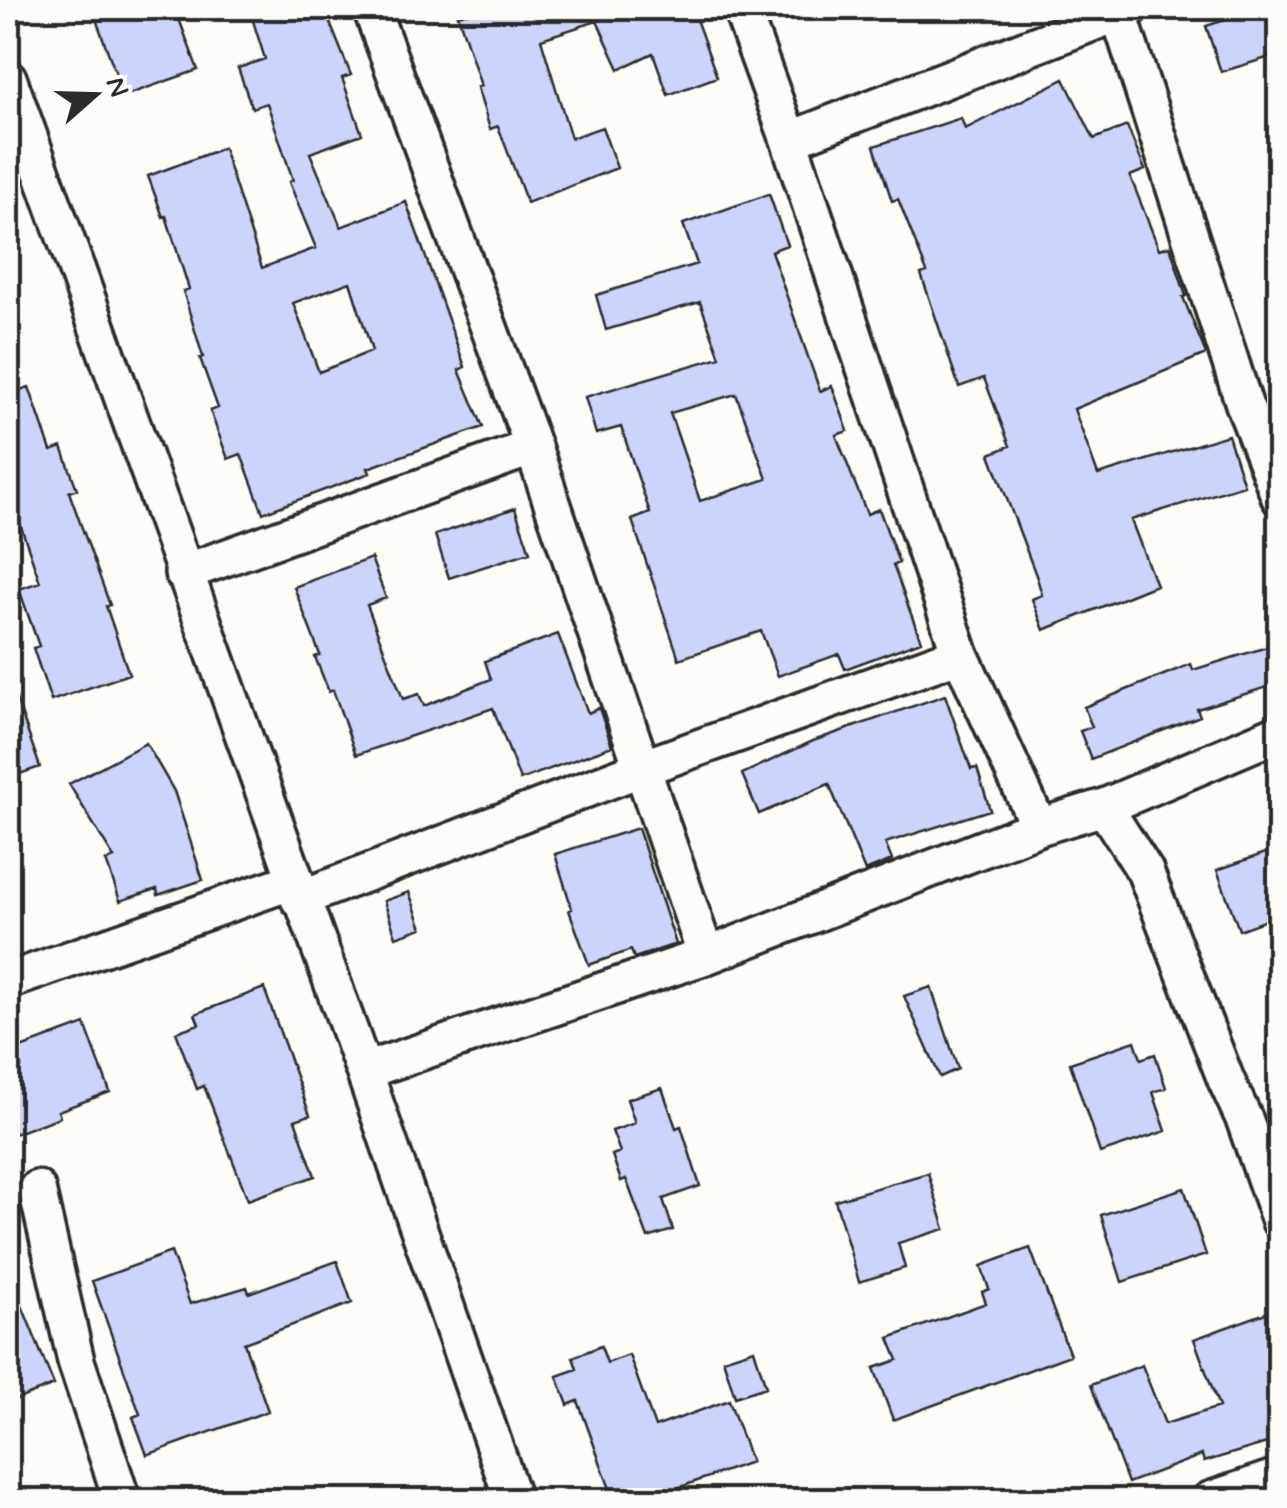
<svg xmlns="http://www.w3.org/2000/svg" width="1287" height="1508" font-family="Mynerve,sans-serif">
  <rect width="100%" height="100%" fill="#fdfcf7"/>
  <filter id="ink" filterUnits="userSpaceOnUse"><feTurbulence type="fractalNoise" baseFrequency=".01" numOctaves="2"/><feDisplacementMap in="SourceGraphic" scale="20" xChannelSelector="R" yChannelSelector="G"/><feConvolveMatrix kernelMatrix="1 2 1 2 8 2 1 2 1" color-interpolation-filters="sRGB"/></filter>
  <g filter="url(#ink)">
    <path fill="#ccd4fc" stroke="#2b2b2b" stroke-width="2.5" fill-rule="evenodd" d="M92,8h83l23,62 -74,26z
      M249,8h75l27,67 -9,3 20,56 -52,19 31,74 65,-25 59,165 -6,3 24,57 -115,41 2,5 -107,40 -22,-59 -13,5 -18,-48 8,-3 -18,-50 3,-1 -20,-66 6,-2 -23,-73 -3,1 -15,-41 75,-28 39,120 54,-20 -27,-66 4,-2 -26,-77 -15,5 -14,-40 27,-9zM350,282l22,69 -53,21 -26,-69z
      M481,8h211l25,69 -49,18 -15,-42 -34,16 -22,-48 -56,18 30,99 31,-11 15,41 -90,35 -29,-77 -8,3 -13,-42 4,-1 -23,-71z
      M1263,8h17v46l-59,18 -15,-46z
      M1064,79l30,60 33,-13 18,44 -15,6 29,73 11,-3 16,50 -3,1 23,57 -132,55 24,66 130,-40 16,50 -113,35 25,65 -112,45 -12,-31 10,-4 -5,-17 -47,-124 20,-8 -26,-68 -25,9 -38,-113 6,-2 -29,-73 -6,2 -18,-55 87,-28 4,11z
      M769,194l18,51 -16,6 49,140 12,-5 16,45 -12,4 31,79 12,-5 20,54 -6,2 28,76 -76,28 -6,-15 -61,22 -17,-45 -82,28 -47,-139 18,-7 -29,-86 -25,7 -11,-37 135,-40 -20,-55 -94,28 -10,-35 101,-31 -14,-40zM736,394l31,85 -67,22 -30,-88z
      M29,387l22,64 11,-4 15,42 -8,3 41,113 -4,1 23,68 -78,27 -18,-53 6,-2 -20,-57 21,-7 -24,-70 -8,3v-121z
      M515,508l15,44 -81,26 -14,-43z
      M371,558l15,40 -19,7 36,94 16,-5 5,12 67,-27 -6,-18 73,-27 30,79 11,-5 13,38 -92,34 -27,-72 -137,47 -23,-65 -4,2 -14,-35 5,-2 -26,-68z
      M1280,643v40l-83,26 3,7 -109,43 -11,-28 12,-4 -8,-20 107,-43 2,6z
      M12,687l28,80 -32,11v-90z
      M945,695l26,74 6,-1 13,42 -105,33 7,17 -27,11 -36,-87 -70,30 -17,-40 71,-33z
      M146,743l28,48 29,89 -45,15 -1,-6 -37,12 -14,-40 8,-3 -45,-74z
      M638,828l38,116 -42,14 -3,-8 -42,15 -20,-55 3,-1 -17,-55z
      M1280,848v67l-41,15 -22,-60z
      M409,892l13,36 -26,9 -12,-36z
      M931,987l27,82 -18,8 -36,-81z
      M264,988l46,127 -15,5 20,56 -67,24 -44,-114 -7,3 -21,-57 23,-8 -4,-10z
      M85,1024l25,68 -52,19 2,6 -46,17 -6,-18v-44l13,-5 -6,-17z
      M1135,1041l6,18 14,-5 11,34 -13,4 13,39 -66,22 -30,-90z
      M662,1088l14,40 5,-2 19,60 -37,13 10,31 -25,8 -22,-59 -5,2 -9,-26 8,-3 -8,-21 23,-8 -8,-24z
      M928,1173l17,56 -47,14 7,25 -46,14 -24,-82z
      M1184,1188l22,67 -84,27 -21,-67z
      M1030,1248l40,107 -177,65 -19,-52 24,-8 -9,-22 97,-35 -4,-11 7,-3 -8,-23z
      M171,1252l19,52 57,-17 2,6 88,-32 15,42 -108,40 24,68 -121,44 -14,-38 7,-3 -48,-133z
      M8,1271l46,114 -46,18z
      M1271,1311l9,24v11l-12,4 12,39v50l-76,23 -2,-7 -74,28 -37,-98 51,-20 23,59 54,-17 -25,-68z
      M601,1346l6,17 22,-8 26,72 74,-27 22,62 -107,38h-30l-36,-99 -10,4 -11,-29 20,-7 -4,-12z
      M754,1349l12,38 -31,10 -12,-38z"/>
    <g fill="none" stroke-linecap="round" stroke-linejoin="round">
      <g stroke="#2b2b2b" stroke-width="42">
        <path id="minor" d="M371,8l162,439 173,509
          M741,8l48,132 342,-132
          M1117,8l127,396 36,94
          M8,78l356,993 149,429
          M789,140l171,514 79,173
          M183,573l350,-126
          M1104,807l41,64 81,209 19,41 35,100
          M299,899l343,-131 318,-114
          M8,981l285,-100
          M364,1071l342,-115 333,-129 65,-20 176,-75
          M37,1189l39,172 46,139
          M1210,1500l70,-24"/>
      </g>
      <use href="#minor" stroke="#fdfcf7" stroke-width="35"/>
    </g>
  </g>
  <rect width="1287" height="1508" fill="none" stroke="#fdfcf7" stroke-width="40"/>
  <rect x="20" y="20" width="1247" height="1468" fill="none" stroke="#2b2b2b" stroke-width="4" filter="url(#ink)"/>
  <g transform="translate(95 95) rotate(70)" stroke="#fdfcf7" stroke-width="8" paint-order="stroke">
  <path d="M0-8L18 38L0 25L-18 38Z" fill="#2b2b2b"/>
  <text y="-15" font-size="28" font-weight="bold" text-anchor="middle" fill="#2b2b2b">N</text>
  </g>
</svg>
